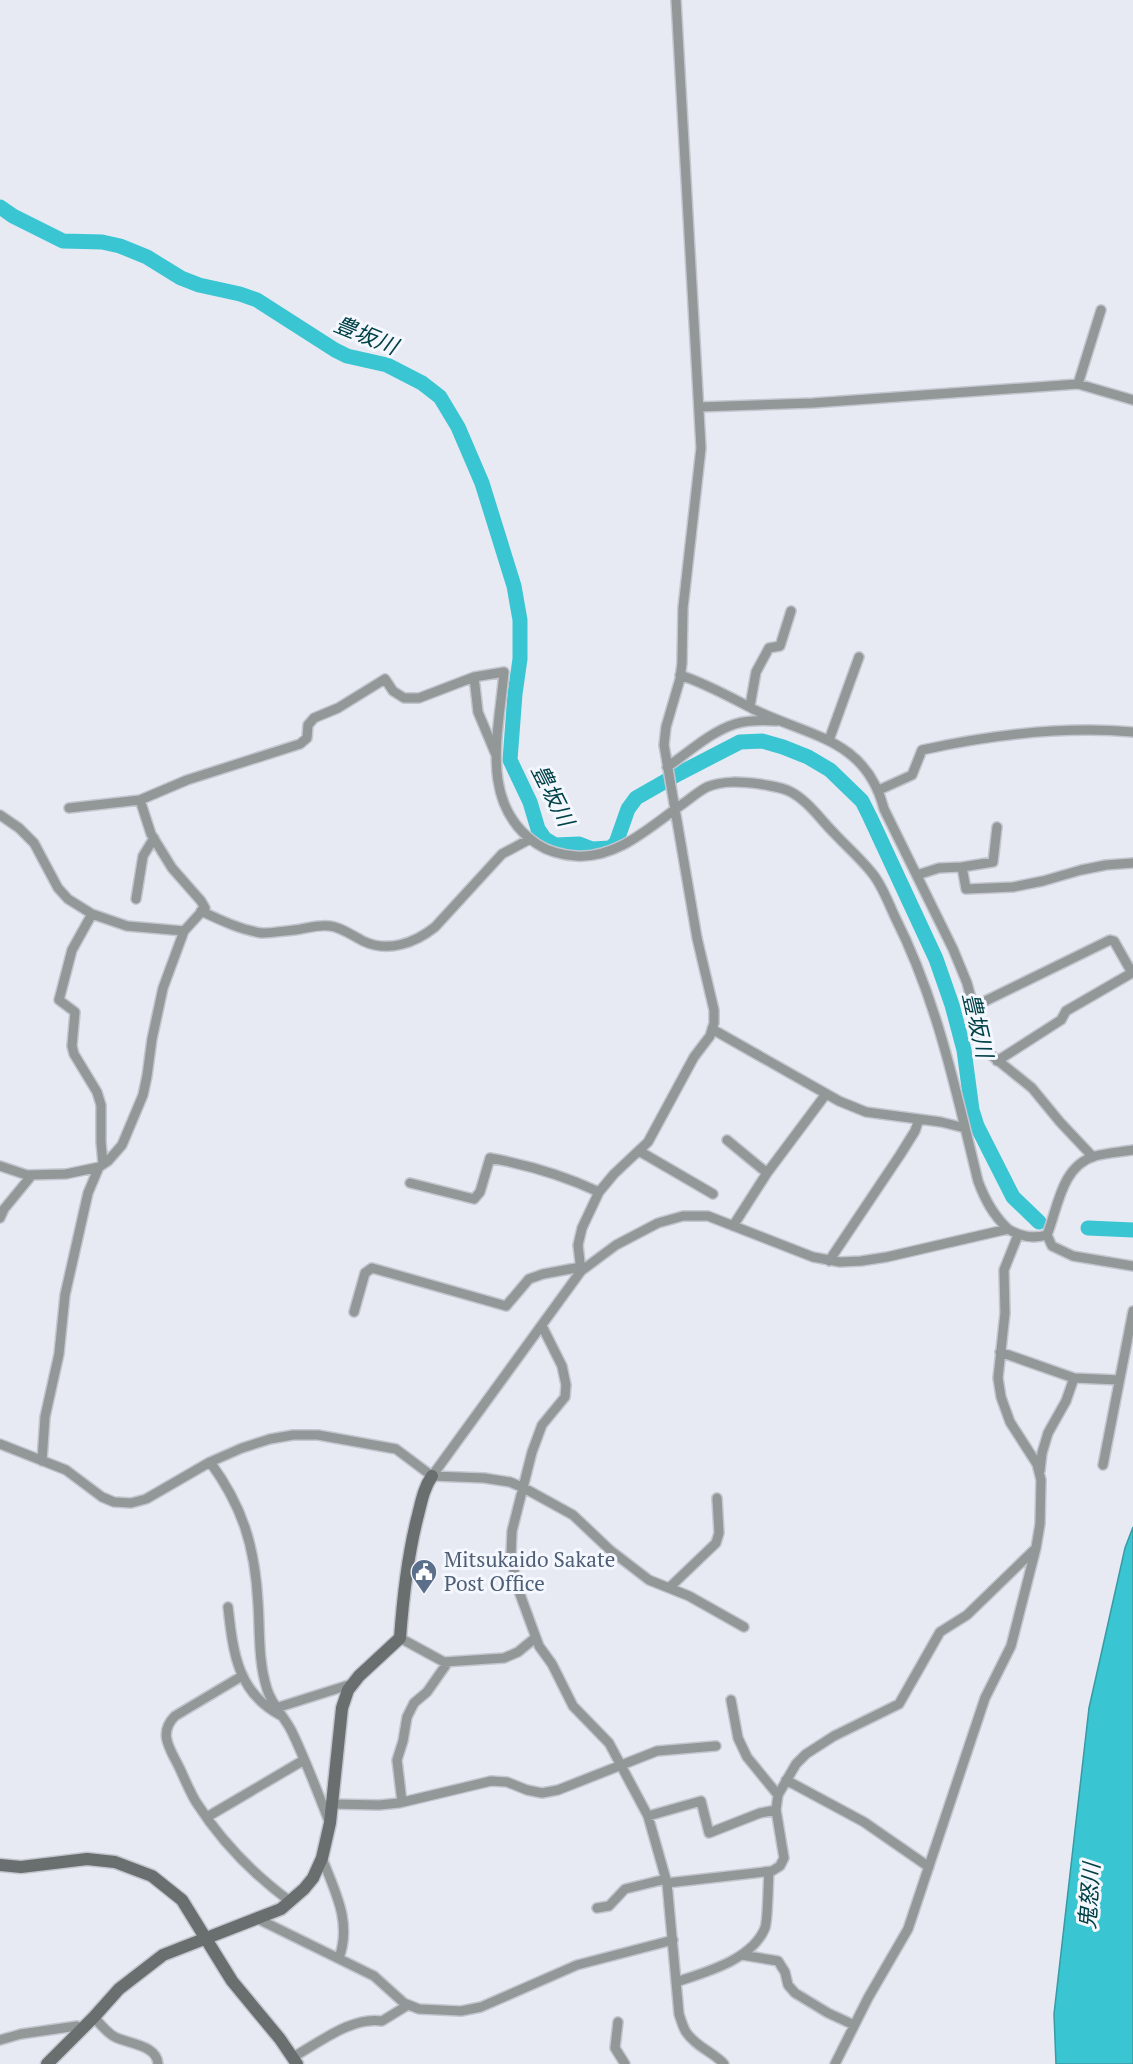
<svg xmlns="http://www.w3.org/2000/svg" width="1133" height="2064" font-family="'PT Serif','Noto Sans JP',serif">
  <rect width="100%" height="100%" fill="#e7eaf3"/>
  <path fill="#3ac5d2" stroke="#389aa4" stroke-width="1.5" d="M1133,1527v537h-77l-2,-50 35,-306 36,-160z"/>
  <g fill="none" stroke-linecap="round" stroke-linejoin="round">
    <path stroke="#3ac5d2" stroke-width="15" d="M0,207l13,9 50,25 39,1 18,4 27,11 34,21 18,7 41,9 17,6 78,50 12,6 40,9 35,18 18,14 18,30 24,56 32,103 6,34v39l-5,35 -5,66 20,42 8,27 7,10 10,6 24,-1 13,5 18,-1 6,-5 12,-34 8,-11 42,-24 62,-32 22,-1 21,6 25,10 22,13 32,31 8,16 66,142 16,46 12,45 8,60 5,16 36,71 26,25
      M1088,1228l45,2"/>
    <g stroke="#c3c6ce" stroke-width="12">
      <path id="street" d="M1078,384l23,-74
        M699,407l114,-4 265,-19 55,16
        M680,675c27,9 50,22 75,35 56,27 111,29 129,99l69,140 14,34 18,67 47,38 28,34 33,35
        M474,677l4,35 18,43
        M750,706l6,-34 13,-24 11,-2 11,-35
        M829,740l30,-83
        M667,767c21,-14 43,-35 68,-43 13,-4 27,-4 42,-3
        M879,790l33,-15 10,-25c68,-15 141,-24 211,-18
        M69,808l71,-8 47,-20 113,-36 7,-6 1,-13 6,-7 24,-10 47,-29 8,12 11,7h15l55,-21 30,-5c-5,60 -26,132 33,172 12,8 25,11 39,12 42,3 76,-31 108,-53 7,-5 15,-12 23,-16 17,-7 35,-5 53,-3 10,2 22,3 31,8 17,9 30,28 43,41 12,13 27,26 38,40 10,12 16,29 23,44 42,83 61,174 83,264 7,19 15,34 30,48
        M0,815l19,13 15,15 24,45 10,11 24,15
        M962,867l4,22 47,-2 30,-6 38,-11 25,-5 27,-2
        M917,875l22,-7 23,-1 31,-5 4,-35
        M136,899l7,-43 11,-18
        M201,911c19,9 40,19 61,22 10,0 22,-2 32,-3 12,-1 23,-6 36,-4 11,1 23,10 33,15 25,12 52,2 72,-14l67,-73 28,-15
        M973,1007l137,-67 4,1 17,30
        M712,1029l127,72 27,11 75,10 24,6
        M997,1061l64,-41 5,-9 64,-37 3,-5
        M727,1140l40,33 -34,53
        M639,1151l74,43
        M103,1164l-2,-22v-37l-4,-13 -23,-38 -2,-8 3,-34 -16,-12 13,-50 20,-36 35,12 57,5 21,-23 -4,-7 -29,-33 -21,-34 -11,-34
        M0,1166l27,9 39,-1 33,-7 9,-6 14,-16 21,-50 4,-19 5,-37 11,-51 21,-57
        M767,1173l59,-79
        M410,1183l64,16 6,-7 10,-34c39,7 73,17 109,34
        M0,1218l4,-9 28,-34
        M1047,1235l5,11 21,10 60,10
        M829,1261l71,-106 15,-24 4,-12
        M581,1271l-3,-26 4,-17 17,-36 15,-18 34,-32 46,-85 16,-21 4,-13v-13l-17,-72 -33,-193 2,-18 14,-48 2,-16 1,-55 18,-160 -25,-448
        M354,1312l11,-39 7,-5 134,38 23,-27 14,-5 38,-7
        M542,1326l20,40 4,19 -1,12 -23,28 -10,27 -20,79 -1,24 6,31 22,60 13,18 21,42 36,37 39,73 19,67 12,131c2,6 4,13 7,18 10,15 27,20 38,32
        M1000,1352l74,26 45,2
        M0,1444l66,26 36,27 12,5 17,1 15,-4 64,-37 32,-14 28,-9 23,-4h25l78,14 36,27 52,2 26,4 14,6 49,27 37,35 39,30 40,16 55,31
        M42,1461l3,-44 14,-63 6,-59 23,-102 11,-26
        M210,1462c33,45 45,85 48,141 2,28 0,58 9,86 5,17 18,28 25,43 14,29 25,59 37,89
        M1103,1465l30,-154
        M1040,1471l2,-18 6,-20 18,-32 8,-23
        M432,1476l149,-205 35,-26 42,-22 25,-7h25l105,41 27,5 21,-1 26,-4 121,-28c13,8 25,10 39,6 11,-27 14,-69 48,-79 12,-3 26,-4 38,-6
        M669,1588l47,-45 3,-10 -2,-35
        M228,1607c5,44 9,85 52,108
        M400,1638l44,24 60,-4 14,-6 17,-14
        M242,1676l-67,40c-18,18 -4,34 5,53 5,11 10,23 16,33 25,39 58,73 95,100
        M731,1700l7,38 9,19 31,38
        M276,1708l76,-24
        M786,1780l78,42 65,45
        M402,1802l-5,-42 6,-19 4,-24 7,-14 13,-11 21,-30
        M332,1804l47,1 20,-2 92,-22 16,1 20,8 15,3 16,-3 99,-39 59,-5
        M648,1816l53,-15 8,32 51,-20 16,-3
        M207,1817l97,-57
        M322,1858c13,34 30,64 17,100
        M667,1883l105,-12 8,-5 4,-8 -8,-48 2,-15 18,-31 10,-10 28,-18 65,-32 41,-72 27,-17 67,-65
        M597,1908l12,-2 16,-17 41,-10
        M258,1919l116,57 30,27 15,6 42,2 20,-4 96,-42 96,-25
        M742,1955l36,6 7,11 3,13 7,8 33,20 26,12
        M676,1982c30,-10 76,-22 89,-54 3,-8 3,-45 4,-56
        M94,2017c6,7 13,16 21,20 14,7 42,8 43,27
        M618,2022l-3,26 10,16
        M0,2040l21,-6 56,-8 4,3
        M293,2057c26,-14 59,-41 89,-36l26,-16
        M835,2064l33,-66 40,-69 77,-231 26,-52 25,-98 4,-24 1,-44 -4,-16 -27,-42 -9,-25 -3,-19 7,-65 -1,-43 14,-35"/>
    </g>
    <g stroke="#c3c6ce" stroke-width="15">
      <path id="secondary" d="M0,1865l21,2 66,-8 28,3 37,14 30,24 50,81 48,58 17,25
        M47,2064l47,-47 25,-28 44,-34 118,-46 23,-20 9,-11 9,-20 8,-35 12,-115 6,-18 11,-14 41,-38c3,-41 7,-79 17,-119 4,-15 6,-30 15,-43"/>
    </g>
    <use href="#street" stroke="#929797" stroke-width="9"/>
    <use href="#secondary" stroke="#696f6f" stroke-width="12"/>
  </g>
  <defs>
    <g id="civic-pin" transform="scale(1.35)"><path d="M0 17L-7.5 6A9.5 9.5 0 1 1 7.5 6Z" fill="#5c6f8a" stroke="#f5f7fe"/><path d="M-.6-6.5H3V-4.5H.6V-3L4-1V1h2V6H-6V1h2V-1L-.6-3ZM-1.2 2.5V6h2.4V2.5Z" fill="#fff"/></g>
  </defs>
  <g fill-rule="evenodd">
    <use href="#civic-pin" x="424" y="1572"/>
  </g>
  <g text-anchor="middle" stroke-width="6" stroke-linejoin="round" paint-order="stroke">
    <g font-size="21" fill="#4e5e75" stroke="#f5f7fe" text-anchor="start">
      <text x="444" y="1567">Mitsukaido Sakate<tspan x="444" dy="24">Post Office</tspan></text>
    </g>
    <g font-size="22" font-style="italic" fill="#004146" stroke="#f5f7fe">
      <text transform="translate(366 335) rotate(22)" y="8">豊坂川</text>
      <text transform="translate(553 795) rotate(63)" y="8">豊坂川</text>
      <text transform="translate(978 1025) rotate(77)" y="8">豊坂川</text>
      <text transform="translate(1089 1896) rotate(-86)" y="8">鬼怒川</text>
    </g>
  </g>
</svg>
